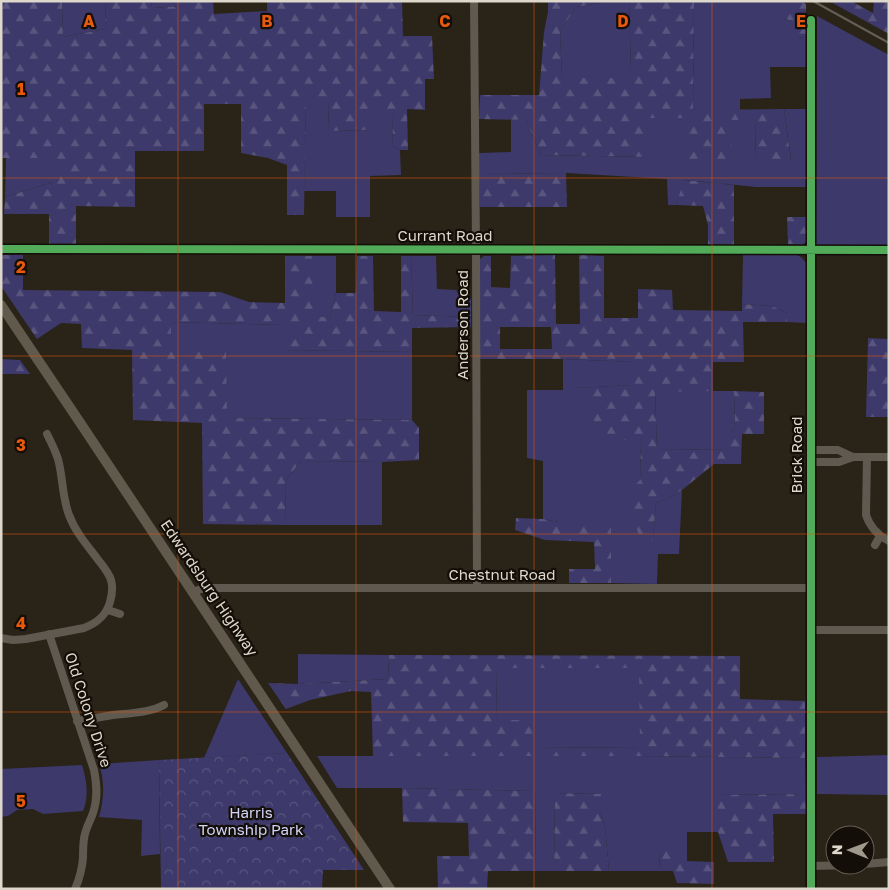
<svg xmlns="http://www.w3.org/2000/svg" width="890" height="890" font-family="'Golos Text',sans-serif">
  <defs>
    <pattern id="forest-firs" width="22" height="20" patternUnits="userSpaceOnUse" patternTransform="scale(1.25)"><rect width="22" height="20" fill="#3d396a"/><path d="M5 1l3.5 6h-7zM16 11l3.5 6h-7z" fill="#59557e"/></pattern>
    <pattern id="park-crowns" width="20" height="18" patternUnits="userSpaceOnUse" patternTransform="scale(1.25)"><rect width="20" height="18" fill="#3d396a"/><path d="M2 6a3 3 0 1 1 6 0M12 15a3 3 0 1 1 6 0" fill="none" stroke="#59557e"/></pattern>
  </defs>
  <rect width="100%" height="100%" fill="#292318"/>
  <path fill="#3d396a" d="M62,1h44l-1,28 -42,8z
    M151,1h30v5l-29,2z
    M611,1h18l2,70 -8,7h-61l-2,-47 16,-24z
    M694,1h89v18l13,2v16l10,1v29h-36l1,31 -31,1v11h-47z
    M817,16l72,39v191h-73z
    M306,102h22l1,29 44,-1 -1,-16h20l1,33 7,3 1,25 -31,1v41h-34v-26h-32z
    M784,109h22v78h-50l-71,-7 -9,25h-8l-1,-26 -100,-6 -88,1v-21l32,-1v-33l15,1 15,35 107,2v-39h37l1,41 45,-39h24l1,40h35z
    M6,158h48l-1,24 -48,15z
    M796,254l6,4 4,5v60l-19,-1v-9l-15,-7 -30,-2 1,-49z
    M312,256h24v37l-6,24h-18z
    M411,256h25l1,33 19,1 5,5 10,3v19l-58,-2z
    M171,322l114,3v25l127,2v68l-185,-2 -56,-70z
    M563,359l70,3 1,23 -58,3 18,12v18l46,23 1,38 12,61 3,-37 12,-4 14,-9 -3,64h-21l-1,30 -46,-1 -1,-61h-51l-16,-3v-58l-16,-3v-68h36z
    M655,391h79l1,38 -5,3v18l-73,-1z
    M301,461l81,1v63h-96l-1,-44z
    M298,654l91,1 -1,24 -90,5z
    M497,668h143v80l-108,-1 -36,-27z
    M238,679l49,74 -83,5z
    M889,755v40l-72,-1v-37z
    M317,756h323l165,2 1,36 -87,1 -1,37h-31v19h-27l-1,20h-50l-4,-44 -5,-16v-17l-45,-1 -1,78h-18l-1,-80 -133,-3h-65z
    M159,760l1,94 -19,2 1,-36 -43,-3c5,-18 6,-35 0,-53z
    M82,765c5,16 7,31 1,46l-40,3 -10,-5 -16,1 -9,6 -7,1v-48z"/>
  <path fill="url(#forest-firs)" fill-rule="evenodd" d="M1,1h61l1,36 42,-8 1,-28h45l1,7 28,-2 1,-5h32l1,13 53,-3v-10h135l1,35h29l2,43h-9v31l-18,-1 1,41h-8l-7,-3 -1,-33h-19v16l-44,1 -1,-29h-22l-2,113h-17v-50l-19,-7 -27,-5v-49h-37v47h-69v56l-59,-1v39l-27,1v-32h-45l1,-17 48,-15v-24h-52z
    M548,1h63l-35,6 -16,24 2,47h60l9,-8 -2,-69h65l-1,109 91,-1 7,52 -35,-1 -1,-40h-24l1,41 -47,-2 -1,-41h-36v39l-107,-2 -15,-35 -47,-1 1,-24h59l5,-63 4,-20z
    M783,1h18l5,3v34l-10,-1v-16l-13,-2z
    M829,1h22l22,12 1,-12h15v33z
    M566,173l1,34h-87l-1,-33z
    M684,180l50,5v60h-26v-20l-5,-19 -27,-1z
    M787,217h19v25l-4,3 -14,-1z
    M1,255h22v35l197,2 29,10 36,1v-47h27l1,61h17l6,-24h20l1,-37h16l1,55 27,1v-56h10l2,59 58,2v10l-59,1v24l-127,-2v-25l-114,-3v26l55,3 1,67 185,2 7,8v32l-37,2 -81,-1 -16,20 1,44 -83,-1 -1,-101 -69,-3 -1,-70 -50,-2 -1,-24 -20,-1 -24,16 -36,-53z
    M555,255l1,69h24l-1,-69 25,1v62h34v-29l34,1 1,20 69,1v-7l30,2 15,7v9h-44l1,40h-31v29l-58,1 2,57 72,1 1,-18 5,-3 -1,-38 30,1v42h-22l-1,30h-27l-32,26 -14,9 -12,4 -3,37 -11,1 -11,-24 -2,-26 12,-12 -1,-38 -36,-2 -11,-21v-18l-17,-5v-7l57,-3v-23l-70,-3h-83v-100l4,-3h7v31l19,1 1,-32zM500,327h51l1,22h-52z
    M868,338l21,1v78h-23z
    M1,359l19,1 10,14h-29z
    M516,518l27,1 16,3h52v61h-42v-14h26l-1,-27 -49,-2 -30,-10z
    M389,655l351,1v43l65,2v57l-165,-2h-267l-2,-64 -20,-1 -41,9 -24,9 -18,-26 30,1 90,-5zM497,668h142l1,80 -107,-1 -1,-27h-36z
    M402,788l133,3 1,80h-48l-1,18h-49l-1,-33h32l-1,-33 -65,-1z
    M555,793l46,1 -1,17 5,16 4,44h-55z
    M806,794v20h-33l1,48h-46l-10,-30v-37z
    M660,851h27v10l27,1v22l-37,-1 -4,-12h-14z"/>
  <path fill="url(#park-crowns)" d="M287,753l77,117h-41l-1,19h-161l-2,-129z"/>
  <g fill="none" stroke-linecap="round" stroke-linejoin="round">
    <path stroke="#5f5950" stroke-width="8" d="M474,1l2,249 1,338
      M811,20v869
      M1,249l888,1
      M811,450h27l15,7
      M867,457l-1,58c4,12 11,20 23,26
      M811,462h28l14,-5h36
      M875,545l5,-9
      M193,592l8,-3 10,-1h600
      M108,610l12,4
      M811,630h78
      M49,634l45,136c3,15 4,28 -1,43 -3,9 -8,16 -9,26 -1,6 -1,13 -1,19 -1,11 -4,22 -8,31
      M1,638l12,2 13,-1 58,-11c13,-5 22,-12 26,-26 2,-7 3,-15 1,-22 -3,-9 -10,-16 -15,-23 -10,-13 -21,-26 -27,-42 -7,-18 -6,-38 -11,-56 -3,-9 -7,-17 -11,-25
      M77,721c12,-2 24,-4 36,-6 17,-2 36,-2 51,-10
      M865,864l24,-2
      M811,866l45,-1"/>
    <path stroke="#60594c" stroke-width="10" d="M1,305l80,119 309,465"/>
    <path stroke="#645f56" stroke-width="2" d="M813,1l76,42"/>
    <g stroke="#130e07" stroke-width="11">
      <path id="cycleway" d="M811,20v869
        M1,249l888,1"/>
    </g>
    <use href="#cycleway" stroke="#51ab58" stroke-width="8"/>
  </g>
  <path fill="none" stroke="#e8590c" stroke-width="1" stroke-opacity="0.55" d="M178,1v888M356,1v888M534,1v888M712,1v888M1,178h888M1,356h888M1,534h888M1,712h888"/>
  <g text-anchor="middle" stroke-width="4.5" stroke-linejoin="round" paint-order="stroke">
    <g font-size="15" fill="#ded7cb" stroke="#130e07">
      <text x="445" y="241">Currant Road</text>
      <text transform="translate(463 325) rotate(-90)" y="5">Anderson Road</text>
      <text transform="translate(797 455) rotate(-90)" y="5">Brick Road</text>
      <text x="502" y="580">Chestnut Road</text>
      <text transform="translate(209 588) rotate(56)" y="5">Edwardsburg Highway</text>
      <text transform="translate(88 710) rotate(72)" y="5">Old Colony Drive</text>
    </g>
    <g font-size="15" fill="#d2d4f9" stroke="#130e07">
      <text x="251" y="818">Harris<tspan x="251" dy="17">Township Park</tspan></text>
    </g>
  </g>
  <g font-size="16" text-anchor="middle" font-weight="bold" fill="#e8590c" stroke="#130e07" stroke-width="4.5" stroke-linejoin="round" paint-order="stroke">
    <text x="89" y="27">A</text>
    <text x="267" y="27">B</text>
    <text x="445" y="27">C</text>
    <text x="623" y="27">D</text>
    <text x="801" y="27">E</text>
    <text x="21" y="95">1</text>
    <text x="21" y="273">2</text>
    <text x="21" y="451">3</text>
    <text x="21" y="629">4</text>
    <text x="21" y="807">5</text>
  </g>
  <rect width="890" height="890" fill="none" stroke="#ded7cb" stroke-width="5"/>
  <g transform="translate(850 850) rotate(271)"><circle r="24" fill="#130e07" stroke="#645e55"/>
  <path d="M0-4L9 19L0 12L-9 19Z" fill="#9f988c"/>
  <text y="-8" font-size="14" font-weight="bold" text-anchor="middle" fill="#ded7cb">N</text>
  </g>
</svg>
